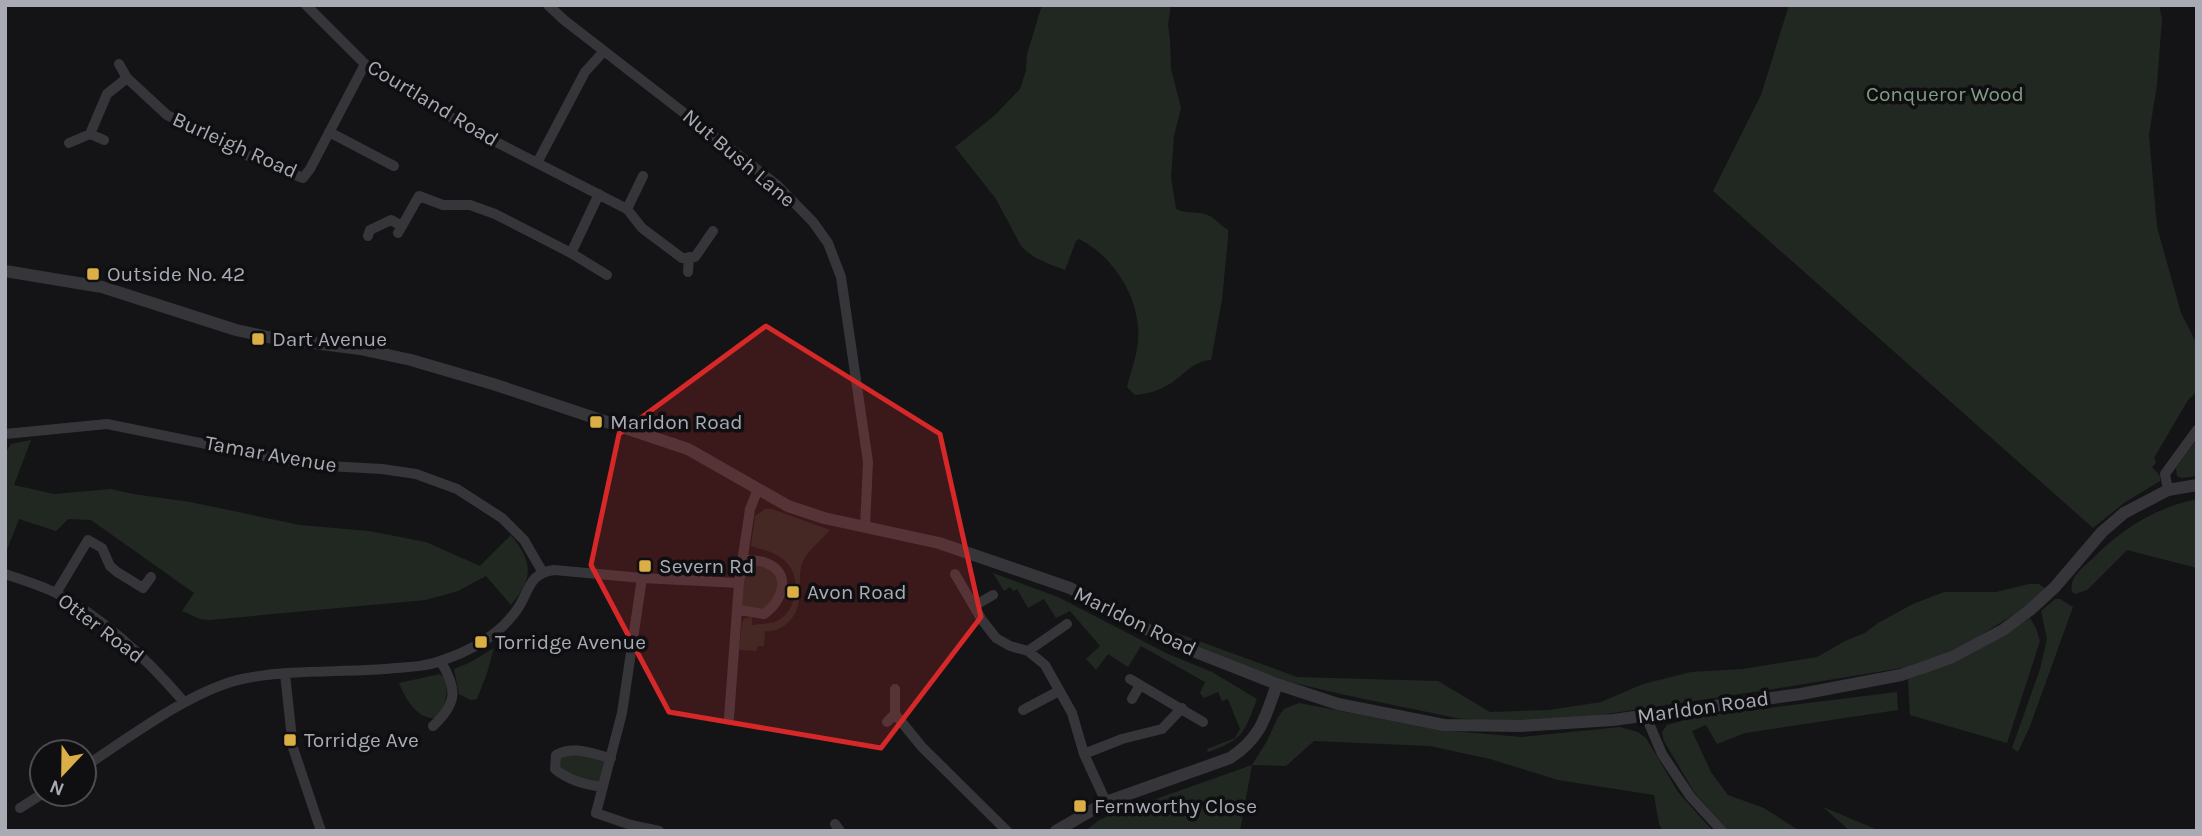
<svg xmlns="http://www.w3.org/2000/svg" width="2202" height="836" font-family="Karla,sans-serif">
  <rect width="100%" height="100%" fill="#141416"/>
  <path fill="#212822" d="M1042,5h129l-3,20 2,14 1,30 10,39 -7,28 -3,41 5,32c10,6 23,1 34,7 6,3 11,10 18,14v8l-6,62 -11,60c-17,0 -29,17 -43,25 -10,6 -22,9 -33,10l-8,-8c3,-13 8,-25 10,-38 8,-43 -20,-91 -58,-110l-3,2 -11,29c-16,-6 -32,-11 -44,-24l-25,-47 -41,-52 39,-31 26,-27 6,-18 1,-17z
    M1789,5h370l3,14 -5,65 -8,51 8,92 24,86 16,31v47l-9,9 -34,58 2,5 -4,4 8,9v5l-36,22 -31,25 -380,-337 48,-96z
    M2197,439v37l-15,2 -5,-2 -1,-8z
    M31,440l-17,45 40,9 57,-5 22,5 57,8 110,23 69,6 57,11 54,24 31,-31c22,28 23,42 0,70l-25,-29 -28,15 -32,9 -217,20 -9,-1 -18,-8 12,-18 -103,-73 -23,-1 -12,12 -37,-12 -14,36v-102l6,-9z
    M2197,499v69l-70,-18 -40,40 -12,4 -3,-2c-3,-14 9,-23 18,-31 32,-32 62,-52 107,-62z
    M765,509h7l58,21c-8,9 -20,19 -26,29 -10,17 5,49 -19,66 -7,5 -12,7 -20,6l-1,15h-6l-2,5 -17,-1 3,-28 3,-4 7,-1v8c9,-1 19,-1 27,-5 19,-11 22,-44 7,-58 -10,-10 -23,-12 -35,-16l4,-30z
    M743,559l22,3 18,22 -19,30 -25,-4z
    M993,573l65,24 110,57 44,18 45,27c-13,34 -13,40 -49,53l-1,-3 28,-11 5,-9 -12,-30 -6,2 -4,-9 -14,6 -4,-5 5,-11 -64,-36 -13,21 -20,-13 -12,16 -10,-11 14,-13 -30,-35 -14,7 -12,-19 -16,9 -11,-19 -4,2 -3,-4 -6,4z
    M2029,584h10l7,5 -17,16 -53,33 -34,17 -28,11 -147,24 -194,29 -75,3 -42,-4 -111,-23 -55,-13 -94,-34 -22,-16 123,45 141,4 52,31 59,-2 52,-8 42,-18 48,-12 52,-3 74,-12 28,-16 20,-8 13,-10 35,-19 31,-12h52z
    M2055,599h5l13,8 -43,119 -12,26 -6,-4 28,-79 7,-30 -6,-28z
    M2030,618l6,10 4,13 -33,102 -97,-28 -2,-36c46,-15 82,-34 122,-61z
    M494,648l-7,25 -10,26 -6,1 -12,-6 -5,-25 17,-7z
    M440,674l6,6c2,15 0,26 -10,38 -19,2 -31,-20 -37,-35z
    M1897,692l1,18 -153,23 -28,11 -11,-19 -14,6 19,41 17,23 36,13 36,23h-72l-34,-39 -30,-51 -2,-9 5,-7 29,-8z
    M1299,703l141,27 82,7 98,-10 18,5 8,6 32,54 35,39h-50l-4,-7 -5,-29 -96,-15 -68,-21 -60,-13 -116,-5 -28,25 -34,-1 -12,66h-155l14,-11 17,-7 136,-48 15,-24 11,-24 6,-8z
    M564,750l47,8 -8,29 -27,-6 -21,-18z
    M1823,807l57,24h-30z"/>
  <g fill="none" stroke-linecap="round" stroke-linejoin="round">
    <path stroke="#36363a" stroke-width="10" d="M306,5l59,59 102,63 160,82 15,19 40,30 13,-1 18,-26
      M548,5l16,15 213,165 36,37 15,21 13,34 27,185 -3,65
      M119,64l8,14
      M329,132l65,34
      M90,134l17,-40 20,-16 40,37 77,39 59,24 7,-9 55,-105
      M69,143l21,-9 14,6
      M537,163l48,-91 19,-21
      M627,209l16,-33
      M398,233l21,-37 24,9h27l25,9 76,39 36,22
      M368,236l2,-6 21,-10 11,6
      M571,253l28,-59
      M688,272l1,-15
      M5,434l102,-10 202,41 73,4 34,5 41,15 45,29 22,22 18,31
      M2168,490l-3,-16 32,-44
      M5,574c18,6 35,11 51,19 49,26 93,68 128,109
      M955,574l27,46 14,18 14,8 18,5 17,14 27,48 12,41 22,48
      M642,578l-20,135 -26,100 35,12 28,6
      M56,593l32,-53 14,8 8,18 7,6 26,16 8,-11
      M974,606l19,-11
      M739,610l25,4c18,-12 29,-41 2,-51 -7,-3 -15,-3 -23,-4
      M1028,651l39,-27
      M285,674l8,74 28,83
      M1130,679l73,43
      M895,689v25
      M1132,699l8,-14
      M1023,710l36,-19
      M1645,714l17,40 28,42 32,35
      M729,718l10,-135 11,-74 8,-20
      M887,722l8,-8 27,33 85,84
      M433,726c25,-23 24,-38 8,-64
      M1084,754l38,-15 40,-10 20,-21
      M84,767c45,-29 111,-80 163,-89 49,-9 100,-5 149,-10 16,-1 32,-2 47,-8 21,-7 44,-19 60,-34 6,-6 13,-14 17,-21 10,-18 11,-32 34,-35l88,8 97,5
      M603,787c-17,-2 -34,-6 -48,-18l1,-14c17,-10 37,-1 55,3
      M20,808l22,-14
      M835,824l5,7"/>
    <path stroke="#36363a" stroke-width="12" d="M5,271l97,16 134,43 32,7 92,12 51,11 82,24 195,65 100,57 36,12 115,25 131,45 82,44 46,21 79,31 61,20 106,21 77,1 92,-6 188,-26 100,-19 21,-7 30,-11 51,-27 27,-20 25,-23 47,-55 22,-19 44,-23 29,-5
      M1056,831l50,-29 124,-44c31,-20 35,-40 47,-74"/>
  </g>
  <path fill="#d62828" fill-opacity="0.2" stroke="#d62828" stroke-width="5" stroke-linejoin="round" d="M766,326l174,108 41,183 -100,131 -212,-36 -78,-147 28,-131z"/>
  <g fill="#dbaf46" stroke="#0f0f11" stroke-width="2.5">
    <rect x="86" y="267" width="14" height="14" rx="3.5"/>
    <rect x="251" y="332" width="14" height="14" rx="3.5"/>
    <rect x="589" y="415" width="14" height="14" rx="3.5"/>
    <rect x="638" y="559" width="14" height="14" rx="3.5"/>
    <rect x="786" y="585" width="14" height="14" rx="3.5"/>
    <rect x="474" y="635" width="14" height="14" rx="3.5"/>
    <rect x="283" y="733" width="14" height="14" rx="3.5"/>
    <rect x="1073" y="799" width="14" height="14" rx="3.5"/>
  </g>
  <g text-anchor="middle" stroke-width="7" stroke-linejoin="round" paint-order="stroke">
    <g font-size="21" fill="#819d84" stroke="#0f0f11">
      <text x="1945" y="101">Conqueror Wood</text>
    </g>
    <g font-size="21" fill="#a8abb4" stroke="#0f0f11">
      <text transform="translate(433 103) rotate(31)" y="7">Courtland Road</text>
      <text transform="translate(235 145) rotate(24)" y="7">Burleigh Road</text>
      <text transform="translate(739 158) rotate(40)" y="7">Nut Bush Lane</text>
      <text transform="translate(271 454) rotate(10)" y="7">Tamar Avenue</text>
      <text transform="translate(1135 621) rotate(26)" y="7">Marldon Road</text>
      <text transform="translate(101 628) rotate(37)" y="7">Otter Road</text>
      <text transform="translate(1703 707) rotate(-8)" y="7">Marldon Road</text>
    </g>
    <g font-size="21" fill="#a8abb4" stroke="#0f0f11" text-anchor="start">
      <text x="107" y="281">Outside No. 42</text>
      <text x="272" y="346">Dart Avenue</text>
      <text x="610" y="429">Marldon Road</text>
      <text x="659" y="573">Severn Rd</text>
      <text x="807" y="599">Avon Road</text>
      <text x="495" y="649">Torridge Avenue</text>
      <text x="304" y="747">Torridge Ave</text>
      <text x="1094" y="813">Fernworthy Close</text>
    </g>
  </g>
  <rect width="2202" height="836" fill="none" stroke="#a8abb4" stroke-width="14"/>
  <g transform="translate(63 773) rotate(202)"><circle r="33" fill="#0f0f11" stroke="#4c4d52" stroke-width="2"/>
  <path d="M0-5L12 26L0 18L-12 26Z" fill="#dbaf46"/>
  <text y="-10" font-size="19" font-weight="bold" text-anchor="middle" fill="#a8abb4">N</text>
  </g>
</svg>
